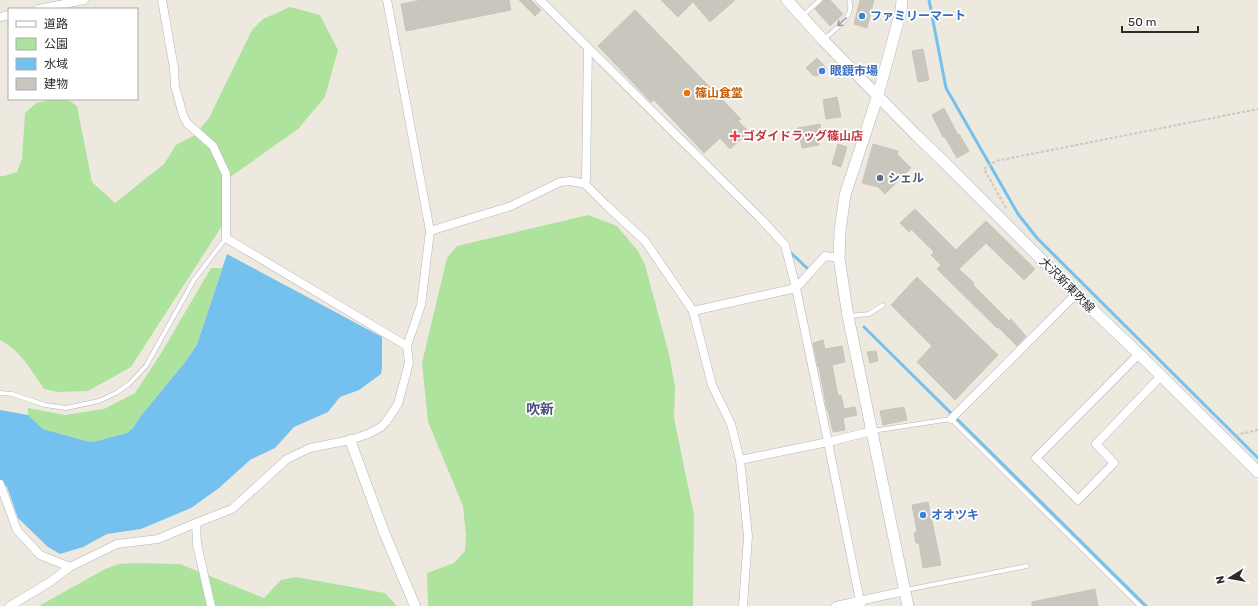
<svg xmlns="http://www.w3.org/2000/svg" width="1258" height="606" font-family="Rubik,'Noto Sans JP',sans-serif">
  <rect width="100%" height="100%" fill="#eee9df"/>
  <path fill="#ade39c" d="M290,7l30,8 18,35 -13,47 -27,32 -75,53 4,36 -96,149 -43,24 -30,1 -14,-3c-12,-18 -24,-39 -44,-49v-164h4l13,-4 5,-13 3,-46 11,-10 18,-4h13l10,7 15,76 23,21 49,-39 12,-19 19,-10 14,-17 43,-88 11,-11z
    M588,215l29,11 21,25 7,14 24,89 6,33 -1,31 20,97 -1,91h-265l-1,-33 27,-10 11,-12 1,-15 -3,-30 -35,-84 -6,-59 25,-105 10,-12z
    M211,268h11l-25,75 -11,18 -46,56 -7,11 -6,5 -34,9 -7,-1 -43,-12 -15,-14v-7l37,7 39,-6 31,-16 25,-38z
    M134,563l46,1 84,34 17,-18 15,-3 89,16 12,13h-358l66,-37 14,-5z"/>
  <path fill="#74c0ee" d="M227,254l155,83v30l-1,7 -22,16 -19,7 -12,15 -34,15 -19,21 -25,12 -31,28 -28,20 -50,21 -34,5 -24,13 -23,7 -12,-7 -30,-29 -11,-31 -7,-6v-71l28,5 15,14 43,12 7,1 34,-9 6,-5 7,-11 46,-56 11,-17z"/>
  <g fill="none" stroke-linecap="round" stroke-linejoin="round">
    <path stroke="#74c0ee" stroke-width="3" d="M929,0l17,88 72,126 19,24 221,220
      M791,253l17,16
      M864,327l282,279"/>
  </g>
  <path fill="#c9c6be" stroke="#c9c5b8" d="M422,0h87l2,10 -105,21 -5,-27z
    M519,0h12l10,10 -6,6z
    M661,0h74l-25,22 -17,-20 -15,15z
    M824,0h6l13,14 -13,12 -15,-17z
    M860,0h14l-7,28 -13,-4z
    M635,10l106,109 -3,2 11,11 -19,17 -10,-11 -16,15 -50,-53 -3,2 -53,-56z
    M923,49l6,31 -11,2 -6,-31z
    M817,58l10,11 -4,5 -9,2 -8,-8z
    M837,97l4,20 -15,2 -3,-19z
    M944,108l14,27 1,-1 10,17 -12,7 -12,-21h-2l-11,-22z
    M820,124l2,14 -4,1 1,6 -17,3 -4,-20z
    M838,144l9,3 -6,20 -9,-3z
    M873,144l25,7 -1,3 14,14 -26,26 -7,-7 -16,-4z
    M915,209l41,41 30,-29 49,48 -11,11 -38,-37 -27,26 15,14 -1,2 36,36 2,-2 15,17 -9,10 -19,-19 -1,1 -60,-59 4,-4 -10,-10 3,-3 -23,-23 -2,3 -9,-9z
    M917,277l81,78 -43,45 -38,-38 15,-16 -41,-41z
    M823,340l2,9 17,-3 3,16 -13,3 6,31 3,-1 3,14 11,-2 2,8 -14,3 2,12 -12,2 -5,-22h-1l-8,-43h-1l-5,-24z
    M876,351l2,10 -8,2 -3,-11z
    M904,407l3,13 -24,5 -3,-14z
    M928,502l13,63 -18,3 -4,-25h-3l-2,-10 3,-1 -5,-27z
    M1095,589l3,17h-66v-4z"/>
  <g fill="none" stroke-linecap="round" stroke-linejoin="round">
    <g stroke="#b2b3bf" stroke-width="5">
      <path id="service" d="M802,16l18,-16
        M823,40c11,-10 33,-24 26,-40
        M849,316l20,-2 14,-9
        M0,393l12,1 33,11 21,3 33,-7 17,-8 13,-9 17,-18 48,-86 32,-42
        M872,431l79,-12 189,187
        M906,590l121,-24"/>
    </g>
    <g stroke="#b2b3bf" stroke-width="9">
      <path id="minor" d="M162,0l12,68 1,18 8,29 4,8 26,23 13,28v64l181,108
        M540,0l220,218 25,27 11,43 32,154 33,164
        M39,9l45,-9
        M0,17l9,-2
        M585,184l1,-5 2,-131
        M430,231l81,-25 49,-24 11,-1 14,3 20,20 40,37 48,70 19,74 19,39 9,36 8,76 -5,70
        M693,311l103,-23 29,-32 14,2
        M1139,354l-103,104 42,42 36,-37 -18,-19 65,-68
        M951,419l125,-125
        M740,460l88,-18 44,-11
        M0,484l17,46 23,25 30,12 47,-23 41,-5 38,-16 36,-14 55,-50 23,-11 40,-8 18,-6 13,-7 5,-5 12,-18 11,-41 -2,-17 14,-41 9,-74 -43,-231
        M196,523l1,21 14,62
        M10,606l40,-24 20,-15
        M836,606l69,-15"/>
    </g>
    <g stroke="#b2b3bf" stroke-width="11">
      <path id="tertiary" d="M350,440l34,92 31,74"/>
    </g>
    <g stroke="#b2b3bf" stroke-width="12">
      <path id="secondary" d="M787,0l36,40 93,95 25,24 135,135 63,60 119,118
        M902,0l-1,11 -23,84 -33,100 -5,36 -1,27 9,58 60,290"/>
    </g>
    <path stroke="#c8c8c8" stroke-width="2" stroke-dasharray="3 2" stroke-linecap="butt" d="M1006,208l-22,-39 12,-8 262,-52
      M1236,436l4,-2 18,-4"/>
    <use href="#service" stroke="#fff" stroke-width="4"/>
    <use href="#minor" stroke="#fff" stroke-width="8"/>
    <use href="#tertiary" stroke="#fff" stroke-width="10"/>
    <use href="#secondary" stroke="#fff" stroke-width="11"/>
  </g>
  <defs><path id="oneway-shaft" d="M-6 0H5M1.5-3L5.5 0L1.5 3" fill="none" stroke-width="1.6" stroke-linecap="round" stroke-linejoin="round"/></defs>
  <use stroke="#a0a0a0" href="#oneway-shaft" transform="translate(842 22) rotate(136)"/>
  <g fill="#3f7fe0" stroke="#fff" stroke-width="1.5">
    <circle cx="862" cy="16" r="4"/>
    <circle cx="822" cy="71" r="4"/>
    <circle cx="923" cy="515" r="4"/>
  </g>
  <circle fill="#e8710a" stroke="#fff" stroke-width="1.5" cx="687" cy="93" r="4"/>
  <path fill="#e0444e" stroke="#fff" stroke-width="1.5" d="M733 130h4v4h4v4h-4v4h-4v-4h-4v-4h4z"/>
  <circle fill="#5c6f8a" stroke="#fff" stroke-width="1.5" cx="880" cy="178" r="4"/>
  <g text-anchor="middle" stroke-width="3.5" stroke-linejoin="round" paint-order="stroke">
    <g font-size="12" font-weight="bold" fill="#366cbe" stroke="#fff" text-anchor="start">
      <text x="870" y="20">ファミリーマート</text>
      <text x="830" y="75">眼鏡市場</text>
      <text x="931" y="519">オオツキ</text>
    </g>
    <g font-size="12" font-weight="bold" fill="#c56008" stroke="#fff" text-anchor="start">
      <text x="695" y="97">篠山食堂</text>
    </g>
    <g font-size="12" font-weight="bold" fill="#be3a42" stroke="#fff" text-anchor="start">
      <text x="743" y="140">ゴダイドラッグ篠山店</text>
    </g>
    <g font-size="12" font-weight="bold" fill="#4e5e75" stroke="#fff" text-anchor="start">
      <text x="888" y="182">シェル</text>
    </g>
    <g font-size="12" fill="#2c2c2c" stroke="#fff">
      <text transform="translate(1067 285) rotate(45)" y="4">大沢新東吹線</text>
    </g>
    <g font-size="14" font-weight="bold" fill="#4c507d" stroke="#fff">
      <text x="540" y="414">吹新</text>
    </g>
  </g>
  <rect x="8" y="8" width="130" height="92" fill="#ffffff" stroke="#ababab"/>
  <rect x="16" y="21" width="20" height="6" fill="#ffffff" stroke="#ababab"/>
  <text x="44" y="28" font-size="12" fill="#2c2c2c">道路</text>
  <rect x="16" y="38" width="20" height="12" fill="#ade39c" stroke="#ababab"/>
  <text x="44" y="48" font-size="12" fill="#2c2c2c">公園</text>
  <rect x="16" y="58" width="20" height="12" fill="#74c0ee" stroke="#ababab"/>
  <text x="44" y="68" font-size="12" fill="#2c2c2c">水域</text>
  <rect x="16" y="78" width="20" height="12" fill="#c9c6be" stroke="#ababab"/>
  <text x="44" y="88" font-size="12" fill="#2c2c2c">建物</text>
  <g transform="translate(1230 578) rotate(259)" stroke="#ffffff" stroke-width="3" paint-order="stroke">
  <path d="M0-3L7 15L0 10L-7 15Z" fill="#2c2c2c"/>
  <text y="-6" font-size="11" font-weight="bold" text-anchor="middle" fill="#2c2c2c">N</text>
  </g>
  <path d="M1122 26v6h76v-6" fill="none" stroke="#2c2c2c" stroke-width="2"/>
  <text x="1128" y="26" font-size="12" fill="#2c2c2c" stroke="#ffffff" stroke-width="3" paint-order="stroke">50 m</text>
</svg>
